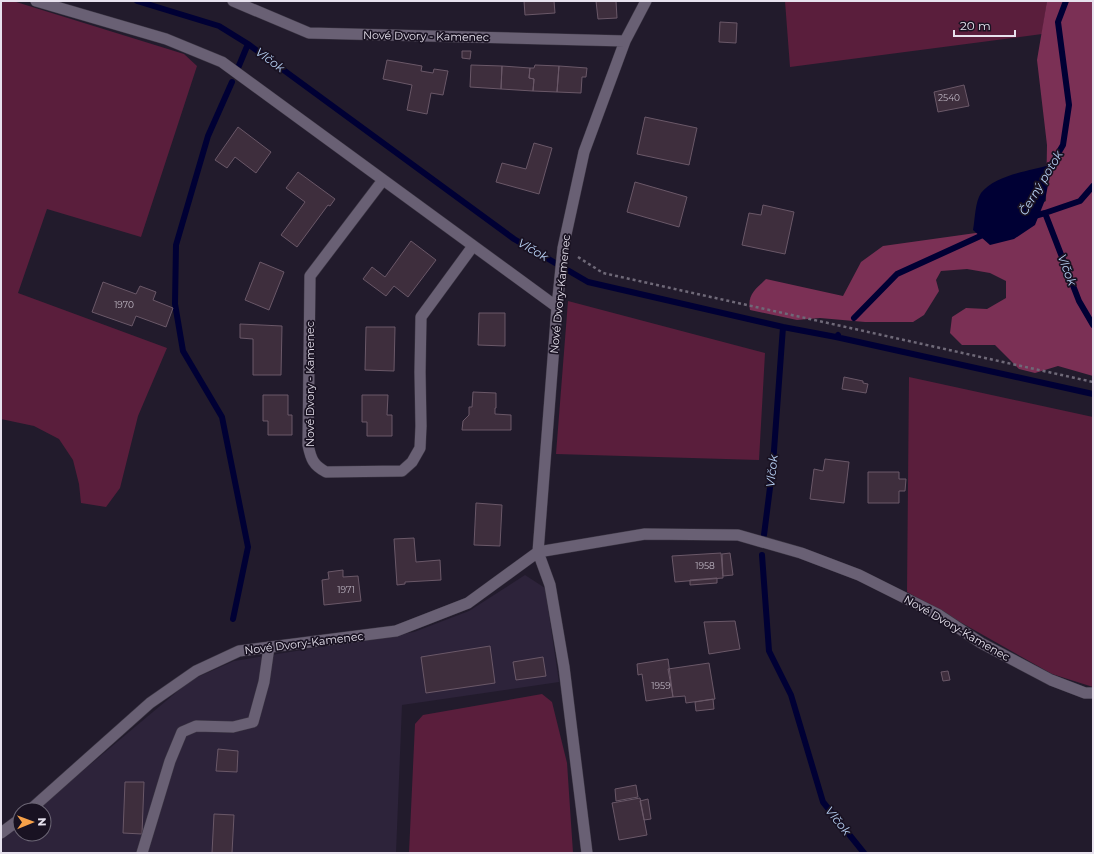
<svg xmlns="http://www.w3.org/2000/svg" width="1094" height="854" font-family="Montserrat,sans-serif">
  <rect width="100%" height="100%" fill="#221b2c"/>
  <path fill="#2d233a" d="M525,575l20,13 14,94 -157,23 -6,148h-395v-17l19,-14v12h24v-24h-8l155,-130 43,-19 180,-29 55,-21z"/>
  <path fill="#5a1e3c" d="M1,1h12l171,53 13,12 -56,171 -94,-28 -29,84 149,55 -29,68 -18,72 -14,19 -25,-4 -2,-19 -6,-24 -14,-21 -25,-13 -33,-7z
    M785,1h262l-5,33 -252,33z
    M568,301l197,52 -6,107 -203,-6z
    M909,377l184,40v270l-41,-13 -145,-82z
    M542,694l10,8 15,61 6,90h-164l6,-129 8,-9z"/>
  <path fill="#7b3055" d="M1047,1h46v375l-35,-10 -23,7 -16,-4 -24,-24h-33l-12,-12 2,-16 14,-9 21,1 19,-11v-17l-16,-8 -23,-4 -26,2 -5,9 3,11 -15,24 -11,7h-48l-45,-4 -23,2 -47,-10c-3,-16 6,-21 16,-31l77,17 18,-34 22,-16 107,-15 56,-30 1,-56 -10,-85z"/>
  <path fill="#000034" d="M1050,165l-2,20 -3,15 -10,25 -21,14 -24,6 -17,-15c2,-11 2,-28 8,-37 14,-18 48,-22 69,-28z"/>
  <g fill="none" stroke-linecap="round" stroke-linejoin="round">
    <path stroke="#000034" stroke-width="6" d="M137,1l82,25 29,18 266,195 74,43 195,45 53,10 2,-2
      M238,68l10,-24
      M232,82l-24,54 -32,109 -1,59 8,47 39,66 26,130 -15,72
      M1046,174l17,-29 6,-40 -11,-83 8,-21
      M1045,213l34,88 14,24
      M1031,217l14,-4 35,-12 13,-15
      M854,318l43,-44 90,-41
      M836,337l257,57
      M764,535l9,-71 10,-137
      M762,555l7,96 22,44 32,107 41,51"/>
  </g>
  <path fill="#3e2e3d" stroke="#6a5868" d="M524,1h30l1,12 -30,2z
    M596,1h20l1,17 -19,1z
    M720,22l17,1 -1,20 -17,-1z
    M462,51h9l-1,8 -8,-1z
    M387,60l35,6 -1,5 12,2 1,-4 14,2 -5,24 -12,-2 -4,21 -20,-4 5,-25 -29,-6z
    M471,65l31,1 -1,23 -31,-2z
    M535,65l24,1 -2,26 -24,-1 1,-12 -5,-1 1,-10h4z
    M502,66l28,2 -1,10 5,1 -1,12 -32,-2z
    M559,66l28,2 -1,9h-4l-1,16 -24,-1z
    M964,85l5,21 -31,6 -4,-20z
    M645,117l52,11 -8,37 -52,-11z
    M238,127l33,25 -15,21 -21,-16 -8,11 -12,-8z
    M534,143l18,5 -13,46 -43,-12 6,-19 24,6z
    M298,172l37,27 -5,7 -2,-1 -31,42 -16,-12 24,-33 -19,-14z
    M635,182l52,15 -8,30 -52,-15z
    M763,205l31,7 -9,42 -43,-9 7,-32 12,2z
    M411,241l25,19 -28,37 -14,-11 -8,10 -23,-17 9,-12 13,10z
    M260,262l24,10 -15,38 -24,-10z
    M103,282l33,12 4,-8 16,6 -3,8 20,8 -7,19 -30,-11 -4,10 -40,-14z
    M479,313h26v33l-27,-1z
    M240,324l42,2 -1,49h-28v-36l-13,-1z
    M366,327h29l-1,44 -29,-1z
    M844,377l19,4v2l5,1 -2,9 -24,-4z
    M473,392l23,1v15h-1v6l16,1v15h-49l1,-9 6,-6v-8h3z
    M263,395h25v20h4v20h-24v-14h-5z
    M362,395h26l-1,20h5v21h-25v-14h-5z
    M825,459l24,3 -5,41 -34,-4 4,-30 9,2z
    M868,472h31v7h7l-1,12h-6v12h-31z
    M476,503l26,2 -2,41 -26,-1z
    M414,538l2,24 24,-2 1,20 -36,2v2l-8,1 -3,-46z
    M721,553l2,25 -48,4 -3,-26z
    M730,553l3,22 -10,1 -1,-22z
    M343,570v7l15,-1 3,25 -37,4 -2,-25 7,-1 -1,-7z
    M717,578v5l-27,2v-5z
    M735,621l5,28 -31,5 -5,-32z
    M490,646l5,37 -69,10 -5,-36z
    M543,657l3,19 -30,4 -3,-18z
    M668,659l5,38 -27,4 -4,-27 -4,1 -1,-11z
    M709,663l6,36 -29,4 -1,-7 -12,1 -5,-28z
    M948,671l2,9 -7,1 -2,-9z
    M713,699l1,10 -18,2 -1,-9z
    M218,749l20,2 -1,21 -21,-1z
    M125,782h19l-2,52 -19,-1z
    M636,785l2,12 -22,4 -1,-12z
    M640,798l7,37 -28,5 -7,-37z
    M648,799l3,20 -7,1 -4,-19z
    M214,814l20,1 -2,38h-20z"/>
  <g fill="none" stroke-linecap="round" stroke-linejoin="round">
    <g stroke="#3c3644" stroke-width="12">
      <path id="service" d="M142,853l28,-92 12,-29 14,-6 37,1 20,-5 11,-40 5,-35"/>
    </g>
    <g stroke="#3c3644" stroke-width="12">
      <path id="minor" d="M36,1l130,38 56,23 335,245
        M233,1l76,32 316,8
        M383,180l-73,96 -2,169c3,14 5,20 18,27l76,-1 10,-9 8,-14 1,-22 -1,-54 1,-55 52,-71
        M30,810l120,-107 46,-32 43,-20 157,-20 72,-28 70,-51 107,-18 93,1 63,18 58,22 80,40 42,28 70,37 34,13h8
        M1,833l19,-14
        M587,853l-23,-186 -14,-82 -12,-33 19,-245 6,-59 21,-96 41,-111 21,-40"/>
    </g>
    <path stroke="#6f6978" stroke-width="2.5" stroke-dasharray="3 3" stroke-linecap="butt" d="M578,257l25,16 490,109"/>
    <use href="#service" stroke="#696074" stroke-width="11"/>
    <use href="#minor" stroke="#696074" stroke-width="11"/>
  </g>
  <g text-anchor="middle" stroke-width="3.5" stroke-linejoin="round" paint-order="stroke">
    <g font-size="9" fill="#bdb5c2">
      <text x="949" y="101">2540</text>
      <text x="124" y="308">1970</text>
      <text x="705" y="569">1958</text>
      <text x="346" y="593">1971</text>
      <text x="661" y="689">1959</text>
    </g>
    <g font-size="11" fill="#e7e2ee" stroke="#191222">
      <text transform="translate(426 36) rotate(1)" y="4">Nové Dvory - Kamenec</text>
      <text transform="translate(560 294) rotate(-84)" y="4">Nové Dvory-Kamenec</text>
      <text transform="translate(310 384) rotate(-90)" y="4">Nové Dvory - Kamenec</text>
      <text transform="translate(957 628) rotate(30)" y="4">Nové Dvory-Kamenec</text>
      <text transform="translate(304 643) rotate(-7)" y="4">Nové Dvory-Kamenec</text>
    </g>
    <g font-size="12" font-style="italic" fill="#b7d0f4" stroke="#191222">
      <text transform="translate(270 60) rotate(36)" y="4">Vlčok</text>
      <text transform="translate(1041 183) rotate(-59)" y="4">Černý potok</text>
      <text transform="translate(533 250) rotate(30)" y="4">Vlčok</text>
      <text transform="translate(1067 270) rotate(69)" y="4">Vlčok</text>
      <text transform="translate(772 471) rotate(-84)" y="4">Vlčok</text>
      <text transform="translate(838 821) rotate(51)" y="4">Vlčok</text>
    </g>
  </g>
  <rect width="1094" height="854" fill="none" stroke="#e7e2ee" stroke-width="4"/>
  <g transform="translate(32 822) rotate(89)"><circle r="19" fill="#191222" stroke="#6b6574"/>
  <path d="M0-3L7 15L0 10L-7 15Z" fill="#f7a149"/>
  <text y="-6" font-size="11" font-weight="bold" text-anchor="middle" fill="#e7e2ee">N</text>
  </g>
  <path d="M954 30v6h61v-6" fill="none" stroke="#e7e2ee" stroke-width="2"/>
  <text x="960" y="30" font-size="12" fill="#e7e2ee" stroke="#191222" stroke-width="3" paint-order="stroke">20 m</text>
</svg>
